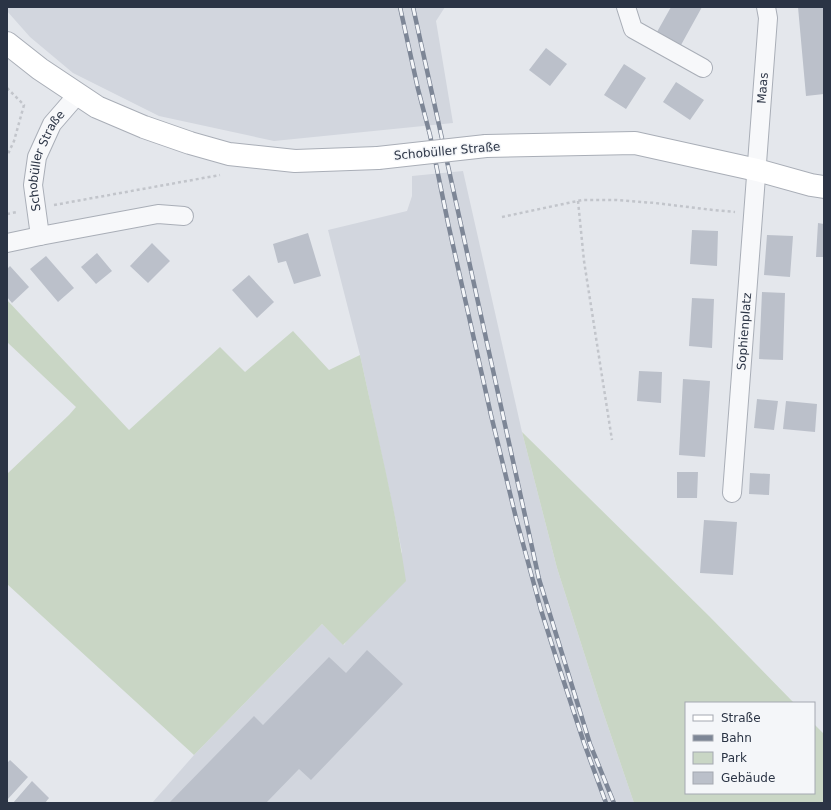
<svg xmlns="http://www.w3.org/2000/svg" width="831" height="810" font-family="'DejaVu Sans',sans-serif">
  <rect width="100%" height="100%" fill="#e4e7ec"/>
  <path fill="#d2d6de" d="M7,7h438l-9,14 17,102 -179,18 -115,-25 -86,-43 -43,-36 -23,-26z
    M463,171l59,261 35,136 43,135 34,100h-482l42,-48 128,-131 22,21 58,-93 -13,-63 -29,-134 -32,-125 79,-19 5,-15v-20z"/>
  <path fill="#c9d6c5" d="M7,300l122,130 91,-83 25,25 48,-41 36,39 31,-15c16,75 35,150 46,226l-63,64 -21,-21 -128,131 -187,-171v-110l62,-59 7,-8 -69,-65z
    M522,432l187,184 85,87h-108v90h128v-69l10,10v69h-190l-34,-100 -43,-135z"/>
  <path fill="#bbc0ca" d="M671,7h31l-21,38 -24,-13z
    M798,7h26v87l-18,2z
    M546,48l21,16 -17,22 -21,-16z
    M624,64l22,14 -20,31 -22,-14z
    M676,82l28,18 -14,20 -27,-18z
    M818,223l6,1v33h-8z
    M692,230l26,1 -1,35 -27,-2z
    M308,233l13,43 -27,8 -8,-23 -8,2 -5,-19z
    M767,235l26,1 -3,41 -26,-2z
    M152,243l18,18 -22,22 -18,-17z
    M97,253l15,18 -16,13 -15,-17z
    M46,256l28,32 -16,14 -28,-33z
    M10,266l19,21 -17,16 -5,-6v-28z
    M249,275l25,27 -17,16 -25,-28z
    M762,292l23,1 -2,67 -24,-1z
    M692,298l22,1 -2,49 -23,-2z
    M639,371l23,1 -1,31 -24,-2z
    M683,379l27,2 -5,76 -26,-2z
    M757,399l21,2 -4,29 -20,-2z
    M786,401l31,3 -2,28 -32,-3z
    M677,472h21l-1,26h-20z
    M750,473l20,1 -1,21 -20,-1z
    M704,520l33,2 -4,53 -33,-2z
    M367,650l36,34 -92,96 -12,-11 -33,34h-97l85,-87 9,9 66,-68 17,16z
    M10,760l18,17 -21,23v-37z
    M32,781l17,17 -4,5h-32z"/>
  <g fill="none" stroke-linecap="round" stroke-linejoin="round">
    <g stroke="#a9aeb7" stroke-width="20">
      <g id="street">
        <path d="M626,7l7,22 70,39"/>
        <path d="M40,236l118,-22 26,2"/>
        <path id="s1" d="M7,243l33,-7 -7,-51 4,-28 15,-33 26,-30"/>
        <path id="s2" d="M732,493l36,-475 -2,-11"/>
      </g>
    </g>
    <g stroke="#a9aeb7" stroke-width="24">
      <path id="secondary" d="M7,43l33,26 57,38 47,20 46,16 39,11 66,7 83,-3
        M486,146l149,-3 122,27 54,15 13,2"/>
    </g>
    <path stroke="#c2c5cb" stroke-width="2.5" stroke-dasharray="3 3" stroke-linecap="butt" d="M7,88l17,17 -10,36 -7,15
      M578,201l6,60 28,179
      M54,205l166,-30
      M7,214l10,-2
      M502,217l80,-17h34l39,3 58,7 22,2"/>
    <use href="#street" stroke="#f7f8fa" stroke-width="18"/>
    <use href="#secondary" stroke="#fff" stroke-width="22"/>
    <g stroke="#7d8696" stroke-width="4.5">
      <path id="rail" d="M400,7l18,82 12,46 18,88 43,192 25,103 25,92 20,63 23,70 22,60
        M413,7l126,572 51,165 24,59"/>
    </g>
    <use href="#rail" stroke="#f4f6f9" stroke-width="3" stroke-dasharray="9" stroke-linecap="butt"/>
    <g stroke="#a9aeb7" stroke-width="24" stroke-linecap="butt">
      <path id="secondary-bridge" d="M378,158l108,-12"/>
    </g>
    <use href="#secondary-bridge" stroke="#fff" stroke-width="22"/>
  </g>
  <g text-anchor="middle" stroke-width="3" stroke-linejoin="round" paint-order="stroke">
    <g font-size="12" fill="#2b3445" stroke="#f4f6f9">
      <text dy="4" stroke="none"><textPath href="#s2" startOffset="406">Maas</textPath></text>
      <text transform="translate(447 151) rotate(-5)" y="4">Schobüller Straße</text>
      <text dy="4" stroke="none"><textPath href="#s1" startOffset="112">Schobüller Straße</textPath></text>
      <text dy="4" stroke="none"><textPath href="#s2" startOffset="162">Sophienplatz</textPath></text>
    </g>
  </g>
  <rect width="831" height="810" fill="none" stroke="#2b3445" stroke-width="16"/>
  <rect x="685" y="702" width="130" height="92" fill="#f4f6f9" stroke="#a4a8b1"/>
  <rect x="693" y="715" width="20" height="6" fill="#ffffff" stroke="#a4a8b1"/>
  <text x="721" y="722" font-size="12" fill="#2b3445">Straße</text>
  <rect x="693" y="735" width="20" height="6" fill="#7d8696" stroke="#a4a8b1"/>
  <text x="721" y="742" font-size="12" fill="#2b3445">Bahn</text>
  <rect x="693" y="752" width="20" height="12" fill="#c9d6c5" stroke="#a4a8b1"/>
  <text x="721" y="762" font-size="12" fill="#2b3445">Park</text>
  <rect x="693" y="772" width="20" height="12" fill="#bbc0ca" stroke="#a4a8b1"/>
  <text x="721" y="782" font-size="12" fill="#2b3445">Gebäude</text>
</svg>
